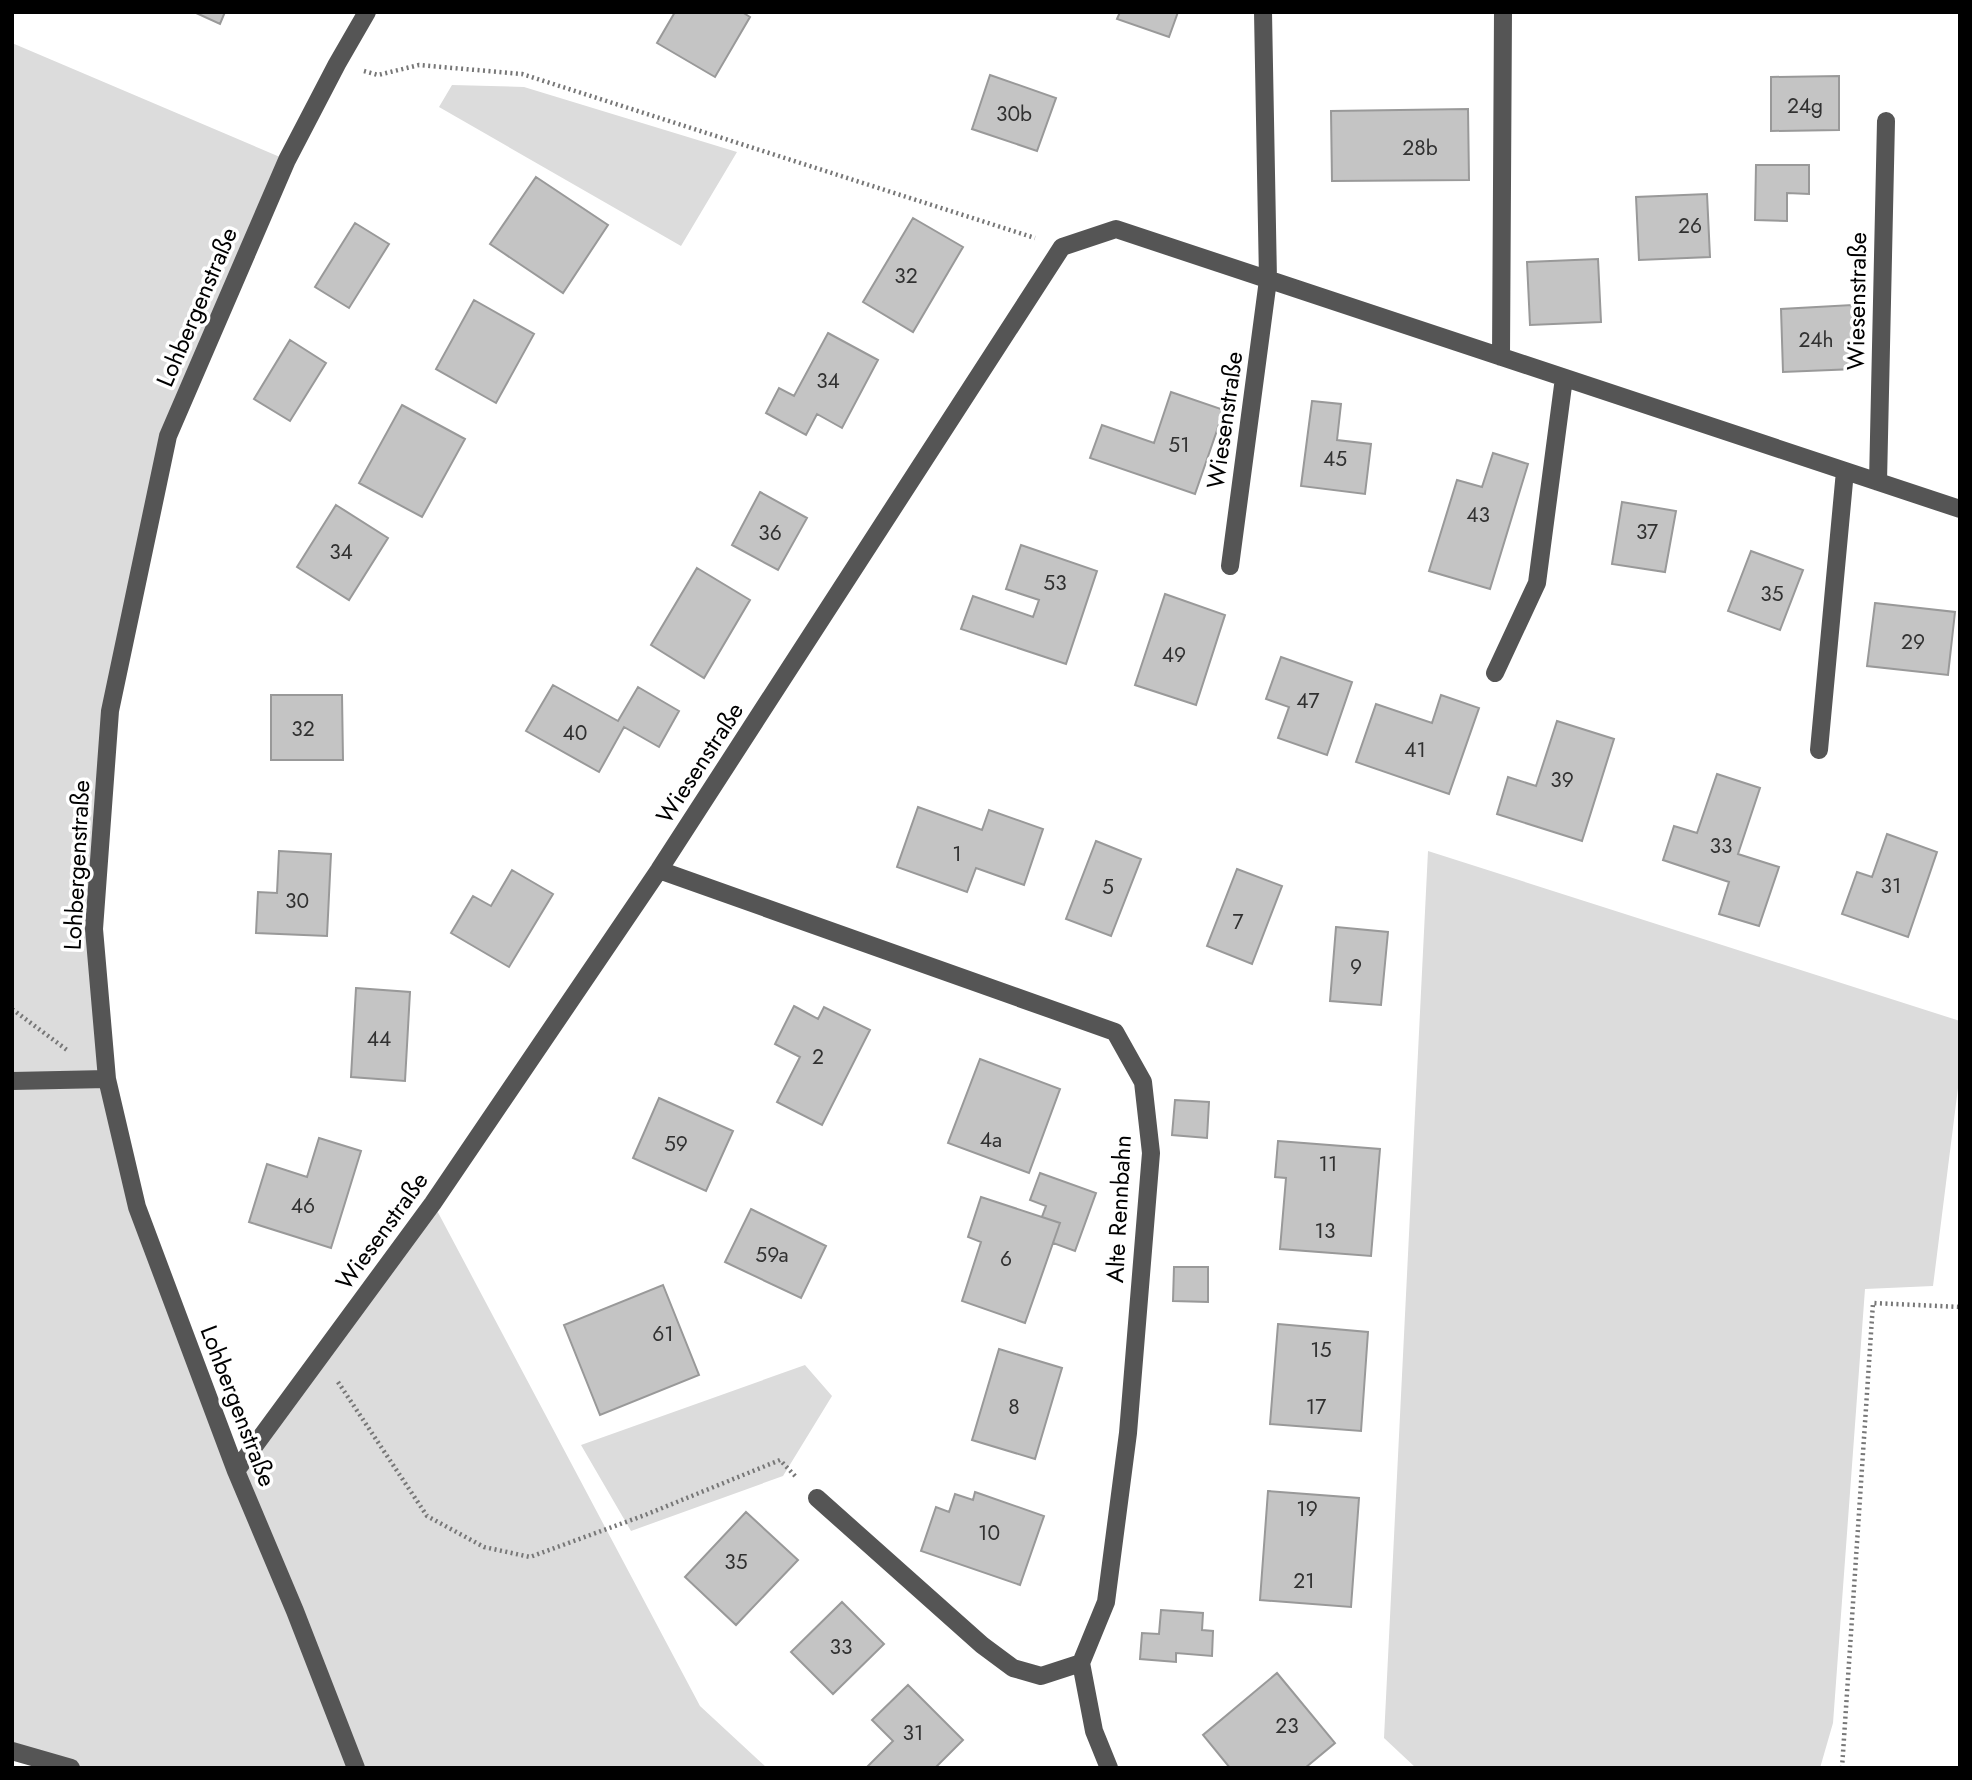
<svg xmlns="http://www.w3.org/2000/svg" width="1972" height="1780" font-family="Jost,sans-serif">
  <rect width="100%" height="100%" fill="#fff"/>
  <path fill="#dcdcdc" d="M12,43l275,117 -119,276 -58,275 -16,218 13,150 30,128 98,263 198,-267 267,503 67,62h-696l-59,-17z
    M452,85l72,2 213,65 -56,94 -242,-139z
    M1428,851l532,170v51l-27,214 -68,3 -32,434 -13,45h-404l-32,-30z
    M805,1365l27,31 -49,80 -152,55 -50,-86z"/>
  <path fill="#c4c4c4" stroke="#999" stroke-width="2" d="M194,12h31l-5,12z
    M675,12h67l8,5 -35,60 -58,-34z
    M1120,12h58l-9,25 -52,-18z
    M990,75l66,23 -19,53 -65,-22z
    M1839,76v54l-68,1v-54z
    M1468,109l1,71 -137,1 -1,-70z
    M1756,165h53v29l-22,-1v28l-32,-1z
    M536,177l72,48 -45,68 -73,-49z
    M1707,194l3,63 -71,3 -3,-63z
    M913,218l50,29 -50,85 -50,-30z
    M355,223l34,21 -40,64 -34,-21z
    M1598,259l3,63 -71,3 -3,-63z
    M474,300l60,34 -38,69 -60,-34z
    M1852,305l3,64 -72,3 -2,-63z
    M828,333l50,27 -36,68 -25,-14 -11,21 -40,-22 13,-25 15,8z
    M290,340l36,23 -36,58 -36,-22z
    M1171,392l53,18 -29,84 -105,-36 12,-33 52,18z
    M1312,401l29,3 -4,36 34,4 -6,50 -64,-8z
    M402,405l63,34 -43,78 -63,-34z
    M1493,453l35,11 -38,125 -61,-18 28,-91 25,7z
    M760,492l47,26 -29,52 -46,-25z
    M1622,502l54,9 -11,61 -53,-8z
    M336,505l52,33 -39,62 -52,-33z
    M1021,545l76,26 -31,93 -105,-35 12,-33 60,21 6,-17 -33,-11z
    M1751,551l52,19 -23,60 -52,-19z
    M697,568l53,32 -46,78 -53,-33z
    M1165,594l60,21 -29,90 -61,-20z
    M1875,603l80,9 -7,63 -81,-9z
    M1281,657l71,25 -25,73 -49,-17 11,-31 -23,-8z
    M553,685l65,36 20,-34 41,24 -20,36 -35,-20 -25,45 -73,-41z
    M271,695h71l1,65h-72z
    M1441,695l38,13 -30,86 -93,-32 20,-58 56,19z
    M1557,721l57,18 -32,102 -85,-27 11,-37 28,9z
    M1717,774l43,14 -22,66 41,13 -20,59 -40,-12 10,-32 -66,-22 11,-34 23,7z
    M918,807l64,23 7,-20 54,19 -19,56 -48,-17 -9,24 -70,-25z
    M1887,834l50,18 -29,85 -66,-23 15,-42 15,5z
    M1096,841l45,18 -30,77 -45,-17z
    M279,851l52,3 -4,82 -71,-3 2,-41 19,1z
    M1237,869l45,17 -30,78 -45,-18z
    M512,870l41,24 -44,73 -58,-34 22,-37 18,10z
    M1336,927l52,5 -7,73 -51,-4z
    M356,988l54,4 -5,89 -54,-4z
    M794,1006l24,13 6,-12 46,23 -48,95 -45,-23 23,-45 -25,-13z
    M980,1059l80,30 -31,84 -81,-30z
    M659,1098l74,33 -27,60 -73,-33z
    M1175,1100l34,2 -2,36 -35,-3z
    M319,1138l42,13 -30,97 -82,-26 18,-58 40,13z
    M1278,1141l102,8 -9,107 -91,-7 6,-71 -11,-1z
    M1040,1173l56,20 -21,58 -22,-8 7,-20 -18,-6 4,-11 -16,-6z
    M981,1197l79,26 -35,100 -63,-22 19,-59 -13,-5z
    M751,1209l75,37 -25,52 -76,-36z
    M1174,1267h34v35l-35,-1z
    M663,1285l36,90 -99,40 -36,-90z
    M1278,1324l90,8 -7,99 -91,-7z
    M999,1349l63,19 -27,91 -63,-19z
    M1268,1491l91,7 -8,109 -91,-7z
    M975,1492l69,24 -24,69 -99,-34 15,-44 13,5 6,-18 18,6z
    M746,1512l52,48 -62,65 -51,-48z
    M842,1602l42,42 -51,50 -42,-42z
    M1161,1610l42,3 -1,17 11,1 -1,25 -36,-3v9l-36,-3 2,-26 17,1z
    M1277,1673l58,70 -30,25h-75l-27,-33z
    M908,1685l55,55 -28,28h-65l-2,-2 25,-25 -21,-21z"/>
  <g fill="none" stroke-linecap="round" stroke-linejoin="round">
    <path stroke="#777" stroke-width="4.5" stroke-dasharray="2 3.5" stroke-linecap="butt" d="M364,71l14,4 41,-10 103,9 513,164
      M12,1009l55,41
      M338,1382l89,134 57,31 46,10 115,-42 135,-55 17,18
      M1842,1768l31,-465 87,4"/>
    <path stroke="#555" stroke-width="18" d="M1501,357l2,-345
      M1878,482l8,-361
      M1230,566l38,-286 -5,-268
      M1495,673l42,-90 27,-205
      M1819,750l26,-279
      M659,870l456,162 28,50 8,71 -23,280 -22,169 -25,61 -40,13 -28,-8 -31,-23 -165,-147
      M12,1081l95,-2
      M236,1471l197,-268 226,-333 403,-623 54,-18 844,280
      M1081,1663l13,68 15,37
      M12,1751l59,17
      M356,1768l-61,-157 -59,-140 -99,-264 -30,-128 -13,-150 16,-218 58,-275 119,-276 50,-96 30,-52"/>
  </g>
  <g text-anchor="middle" stroke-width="7" stroke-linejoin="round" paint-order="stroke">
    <g font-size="21" fill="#313131">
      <text x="1805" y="113">24g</text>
      <text x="1014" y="121">30b</text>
      <text x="1420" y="155">28b</text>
      <text x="1690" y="233">26</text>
      <text x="906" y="283">32</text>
      <text x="1816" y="347">24h</text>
      <text x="828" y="388">34</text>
      <text x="1179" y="452">51</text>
      <text x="1335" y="466">45</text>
      <text x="1478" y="522">43</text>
      <text x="1647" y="539">37</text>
      <text x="770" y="540">36</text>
      <text x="341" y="559">34</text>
      <text x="1055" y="590">53</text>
      <text x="1772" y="601">35</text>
      <text x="1913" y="649">29</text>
      <text x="1174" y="662">49</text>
      <text x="1308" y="708">47</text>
      <text x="303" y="736">32</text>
      <text x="575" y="740">40</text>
      <text x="1415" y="757">41</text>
      <text x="1562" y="787">39</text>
      <text x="1721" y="853">33</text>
      <text x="957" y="861">1</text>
      <text x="1891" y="893">31</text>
      <text x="1108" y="894">5</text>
      <text x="297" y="908">30</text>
      <text x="1238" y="929">7</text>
      <text x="1356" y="974">9</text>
      <text x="379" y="1046">44</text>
      <text x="818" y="1064">2</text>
      <text x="991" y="1147">4a</text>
      <text x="676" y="1151">59</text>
      <text x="1328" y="1171">11</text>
      <text x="303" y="1213">46</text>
      <text x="1325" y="1238">13</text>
      <text x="772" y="1262">59a</text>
      <text x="1006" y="1266">6</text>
      <text x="663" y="1341">61</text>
      <text x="1321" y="1357">15</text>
      <text x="1014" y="1414">8</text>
      <text x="1316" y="1414">17</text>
      <text x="1307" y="1516">19</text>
      <text x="989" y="1540">10</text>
      <text x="736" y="1569">35</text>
      <text x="1304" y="1588">21</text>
      <text x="841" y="1654">33</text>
      <text x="1287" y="1733">23</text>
      <text x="913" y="1740">31</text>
    </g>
    <g font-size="24" fill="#000" stroke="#fff">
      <text transform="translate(1857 301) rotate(-89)" y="8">Wiesenstraße</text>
      <text transform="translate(197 307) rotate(-67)" y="8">Lohbergenstraße</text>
      <text transform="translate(1225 420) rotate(-82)" y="8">Wiesenstraße</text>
      <text transform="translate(700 763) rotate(-57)" y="8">Wiesenstraße</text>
      <text transform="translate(77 865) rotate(-87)" y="8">Lohbergenstraße</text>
      <text transform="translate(1119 1209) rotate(-87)" y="8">Alte Rennbahn</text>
      <text transform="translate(382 1231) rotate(-54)" y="8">Wiesenstraße</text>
      <text transform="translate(238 1406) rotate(69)" y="8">Lohbergenstraße</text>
    </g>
  </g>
  <rect width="1972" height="1780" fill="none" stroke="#000000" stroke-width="28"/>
</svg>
